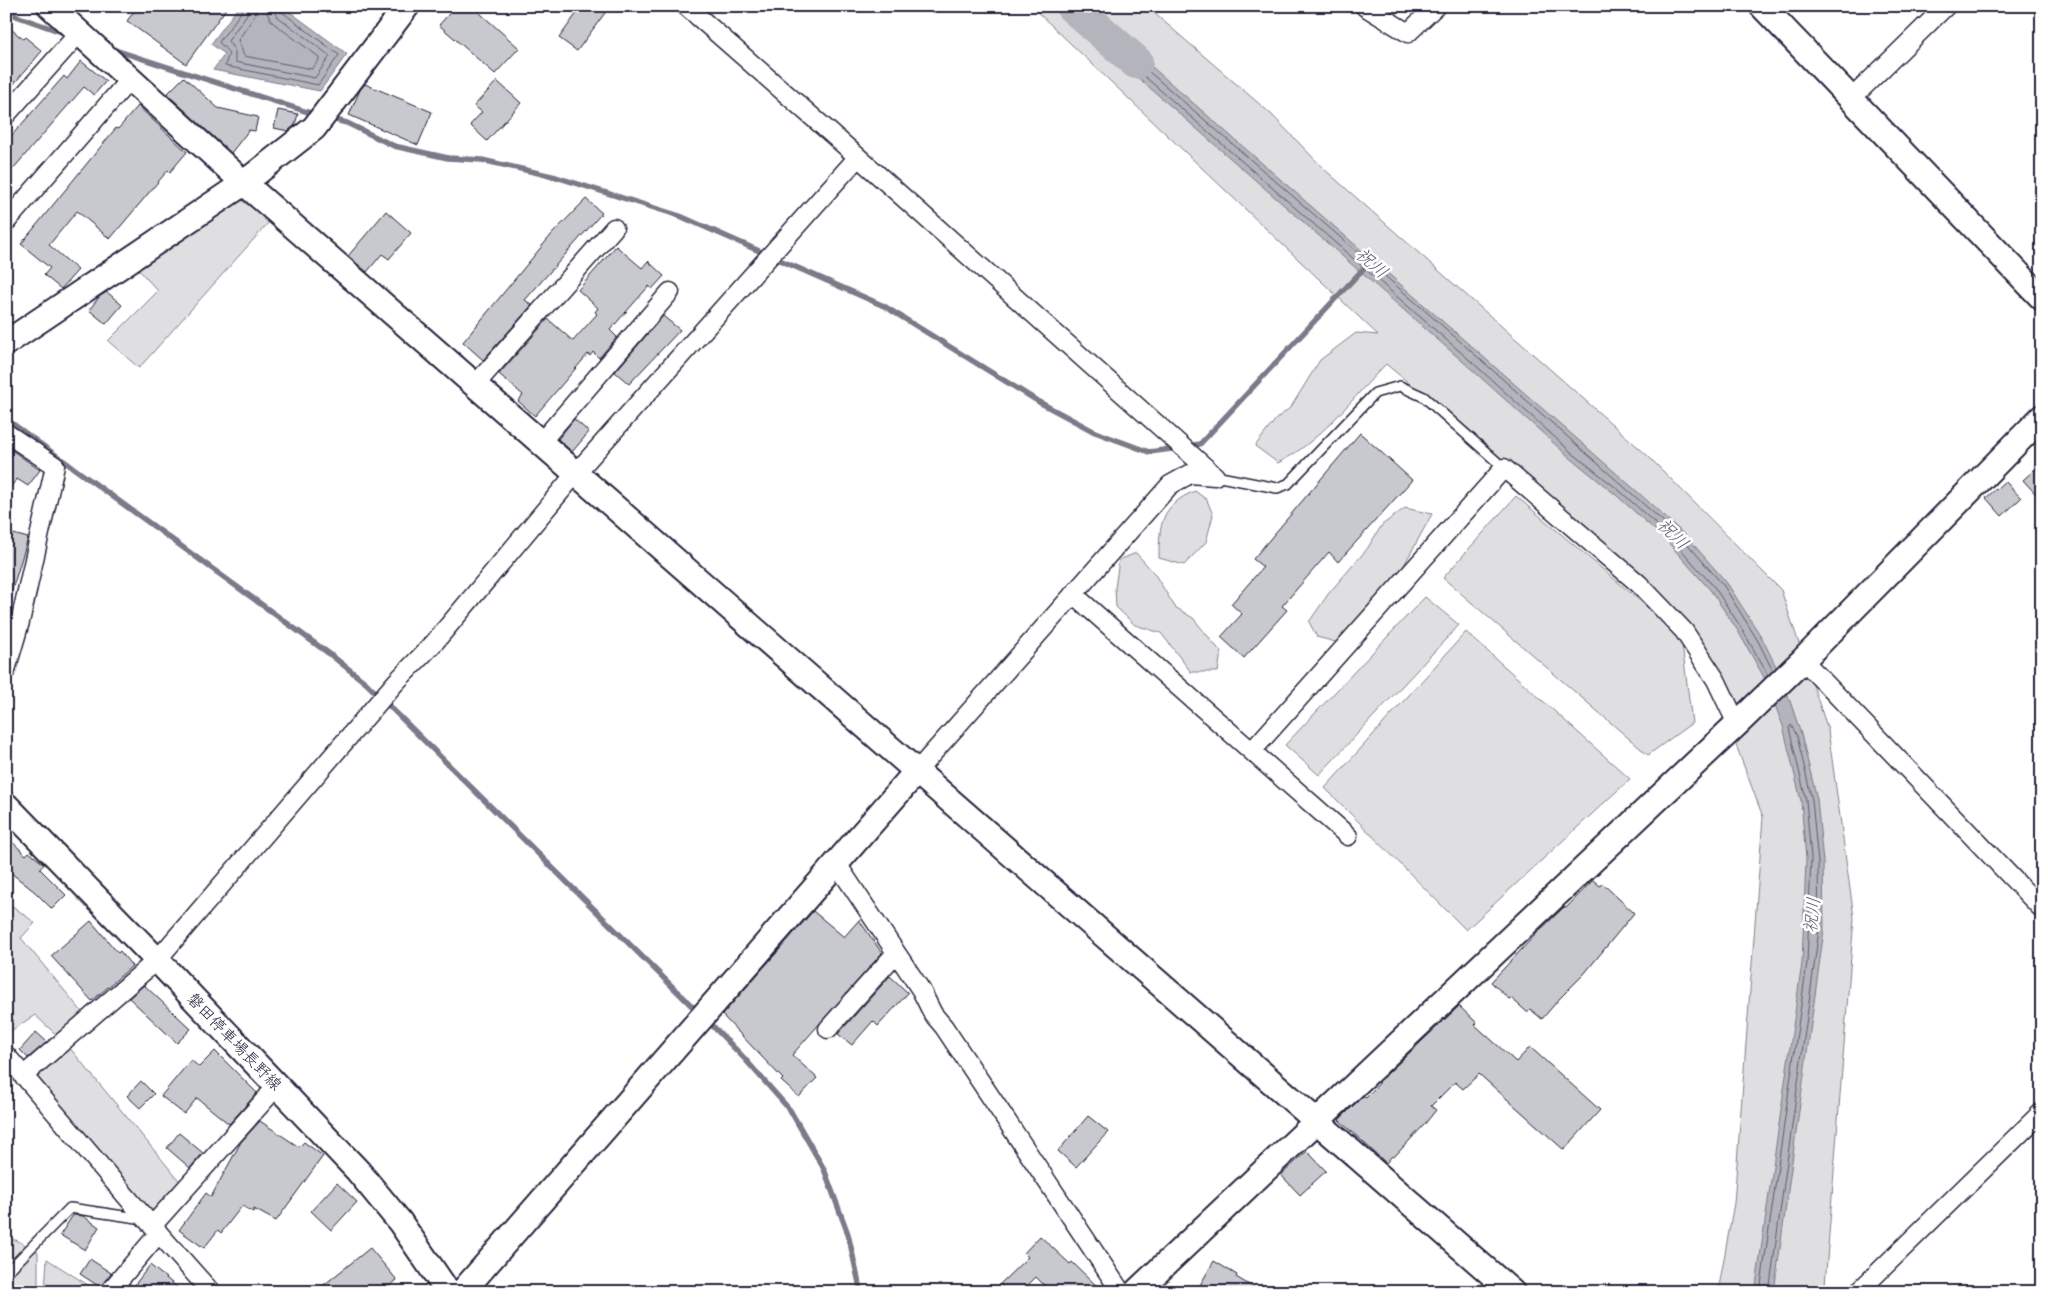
<svg xmlns="http://www.w3.org/2000/svg" width="2048" height="1298" font-family="Mynerve,'Klee One',sans-serif">
  <rect width="100%" height="100%" fill="#fff"/>
  <filter id="ink" filterUnits="userSpaceOnUse"><feTurbulence type="fractalNoise" baseFrequency=".02" numOctaves="2"/><feDisplacementMap in="SourceGraphic" scale="10" xChannelSelector="R" yChannelSelector="G"/><feConvolveMatrix kernelMatrix="1 2 1 2 8 2 1 2 1" color-interpolation-filters="sRGB"/></filter>
  <g filter="url(#ink)">
    <path fill="#dfdfe2" stroke="#80808e" d="M1031,6h115l125,108 53,55 324,287 133,134 47,140 26,188 -29,367 3,7h-110l16,-89 29,-386 -58,-155 -24,-26 11,87 -44,32 -205,-177 73,-82 161,136 -82,-93 -209,-175c-35,35 -63,76 -108,99l-23,-17 21,-27 15,-12 29,-47 36,-27 22,2z
      M240,199l30,22 -131,147 -31,-27 50,-50 -20,-22z
      M1195,491l12,9 6,15 -7,27 -22,23 -25,-7c0,-34 2,-53 36,-67z
      M1405,508l27,6 -29,53 -64,76 -22,-6 -8,-15 20,-29 38,-44 15,-24z
      M1136,553l18,20 21,34 18,11 28,34 -3,20h-27l-30,-39 -26,-8 -19,-18 -1,-19 4,-28z
      M1425,597l34,28 -140,150 -34,-30z
      M1466,632l164,147 -164,151 -141,-142z
      M6,901l29,22 -14,15 67,81 -24,22 118,143 -30,42 -129,-150 40,-35 -28,-26 -29,19z
      M6,1237l3,3h7l22,12v40h-32z
      M47,1259l52,33h-54z"/>
    <path fill="#b4b4bc" stroke="#7a7a88" d="M239,6h43l65,48 -27,37 -107,-21 12,-16 -14,-10z
      M1086,32h26l528,462 47,43 40,46 35,55 22,45 17,51 16,65 6,63 1,68 -50,362h-19l47,-329 4,-104 -5,-58 -18,-75 -18,-47 -27,-48 -27,-40 -46,-52 -49,-44 -48,-39 -99,-89z"/>
    <g fill="none" stroke-linecap="round" stroke-linejoin="round">
      <path stroke="#5c5c6f" stroke-width="1" d="M243,6l-1,5 -23,31 10,11 -4,13 93,19 21,-30 -57,-43 -2,-6
        M249,6l-2,8 -19,27 7,10v11l80,16 15,-22 -52,-39 -3,-5 -1,-6
        M257,6l-3,11 -16,23 6,16 68,13 7,-9v-3l-47,-35 -4,-7 -2,-9
        M1768,675l-26,-46 -27,-41 -46,-52 -49,-45 -49,-39 -98,-89 -369,-322v-3h6l327,283 247,219 40,46 34,55 15,30
        M1760,1292l47,-329 4,-105 -5,-58 -17,-72 2,-3 6,11 15,64 6,63 1,67 -50,362"/>
      <path stroke="#7a7a88" stroke-width="5.5" d="M6,11l13,6 48,17
        M112,49l205,66
        M328,118l19,5 47,23 54,12 34,2 74,17 124,39 204,90 155,96 56,30 54,20 30,-4
        M6,419l325,236 35,28 333,330
        M1188,446l12,-2 164,-176
        M706,1019l38,39 46,52 34,59 24,65 13,58"/>
      <path stroke="#b4b4bc" stroke-width="34" d="M1072,6l64,56"/>
    </g>
    <path fill="#c8c8cf" stroke="#22223b" d="M138,6h90l-42,58 -59,-43z
      M456,6h16l47,42 -24,26 -56,-49z
      M582,6h28l-33,45 -18,-13z
      M6,25l17,14 2,-2 17,14 -36,42z
      M81,61l25,20 -12,14 -10,-8 -78,90v-35l58,-66 3,3z
      M184,77l34,31 40,9 -3,14 -6,-1 -18,23 -64,-59z
      M497,81l24,22 -34,38 -17,-16 12,-13 -8,-6z
      M365,84l67,28 -14,33 -69,-30 11,-25z
      M138,106l49,46 -17,20 -2,-2 -58,69 -33,-28 -28,34 29,25 -17,19 -17,-14 6,-7 -29,-24 95,-116 2,1z
      M278,110l20,4 -3,11 -7,6 -14,-3z
      M586,199l16,14 -77,87 7,5 -49,55 -20,-18 89,-108z
      M386,211l25,22 -22,26 -7,-5 -15,18 -19,-16z
      M616,246l26,22 6,-7 16,15 -12,13 -3,-3 -39,44 7,7 -18,21 -6,-6 -3,4 -2,-2 -53,62 -17,-15 5,-6 -24,-21 49,-55 25,22 24,-27 -2,-2 3,-4 -20,-18z
      M107,292l15,13 -16,19 -17,-14 11,-14z
      M663,316l17,14 -51,54 -14,-12z
      M574,419l15,13 -17,20 -14,-13z
      M1360,433l52,47 -74,82 -9,-10 -47,54 5,4 -43,48 -23,-21 21,-23 -11,-10 32,-37 -10,-8z
      M6,446l34,24 -12,16 -11,-7 -11,14z
      M2042,463v38l-19,-21z
      M2005,481l16,17 -19,18 -16,-18z
      M6,532l22,6 -19,62h-3z
      M6,836l20,19 3,-3 15,12 -4,5 26,26 -14,14 -17,-17 -29,-23z
      M1593,880l7,6 2,-3 32,30 -50,61 -24,24 -18,21 -12,-10 -3,3 -16,-14 -2,1 -18,-17 45,-48 28,-27 2,1z
      M813,911l31,26 15,-17 23,33 -90,102 25,23 -18,19 -18,-16 2,-2 -61,-64z
      M91,921l27,32 2,-2 12,15 -40,35 -41,-45z
      M890,976l18,17 -30,33 -5,-5 -21,24 -14,-11z
      M144,985l47,44 -14,14 -48,-45z
      M1459,1006l18,17 -2,2 41,37 14,-15 70,63 -36,40 -85,-76 -16,15 -8,-7 -24,24 5,4 -12,15 -30,32 -2,-1 -6,7 -47,-43 24,-24 3,2 22,-25z
      M36,1032l11,10 -19,16 -8,-8z
      M215,1051l42,42 -28,31 -32,-26 -13,16 -23,-18 30,-36 8,7z
      M141,1081l13,13 -14,14 -13,-12z
      M1088,1116l20,16 -32,35 -18,-16z
      M260,1121l39,26 5,-5 19,14 -47,65 -22,-12 -1,3 -11,-6 -21,27 -3,-3 -14,18 -25,-18 27,-37 5,4 30,-55z
      M179,1133l24,20 -13,15 -23,-20z
      M1307,1151l19,20 -26,24 -19,-20z
      M337,1183l20,19 -26,28 -20,-19z
      M73,1215l10,1 16,11 -14,23 -25,-15z
      M1040,1236l30,28 2,-2 31,30h-52l-15,-15 -15,15h-14l-7,-8 28,-27 -4,-4z
      M370,1248l27,32 -15,12h-67z
      M90,1259l21,14 -11,14 -20,-13z
      M1214,1261l23,14 -1,2 25,15h-65z
      M150,1265l33,27h-60l7,-8 3,3z"/>
    <g fill="none" stroke-linecap="round" stroke-linejoin="round">
      <g stroke="#22223b" stroke-width="12">
        <path id="lane" d="M1215,476l62,12 11,-4 87,-91 25,-7 24,11 80,71
          M6,1273l64,-65 74,11"/>
      </g>
      <g stroke="#22223b" stroke-width="21">
        <path id="street" d="M686,6l172,151 357,319
          M1364,6l44,27 28,-27
          M1851,99l95,-93
          M6,115l73,-82
          M6,222l124,-143
          M475,385l139,-157
          M6,433l49,33 -35,156 -14,48
          M541,442l129,-150
          M1073,594l275,242
          M1803,660l239,249
          M1252,751l252,-283 135,116 45,47 32,49 21,44
          M917,771l253,-286 20,-11 25,2
          M837,864l84,126 12,24 11,13 177,265
          M828,1029l68,-76
          M6,1055l126,148 79,89
          M23,1076l134,-116 239,-278 38,-39 142,-170 282,-316
          M152,1226l126,-141
          M109,1292l50,-59
          M1858,1292l184,-180"/>
      </g>
      <g stroke="#22223b" stroke-width="28">
        <path id="secondary" d="M50,6l194,177 1268,1109
          M1762,6l280,292
          M6,343l238,-160 70,-55 93,-122
          M6,805l151,155 201,211 42,51 48,70
          M462,1292l455,-521
          M1136,1292l601,-568 66,-64 239,-243"/>
      </g>
      <use href="#lane" stroke="#fff" stroke-width="9"/>
      <use href="#street" stroke="#fff" stroke-width="18"/>
      <use href="#secondary" stroke="#fff" stroke-width="24"/>
    </g>
  </g>
  <g text-anchor="middle" stroke-width="5" stroke-linejoin="round" paint-order="stroke">
    <g font-size="16" fill="#22223b" stroke="#fff">
      <text transform="translate(235 1041) rotate(46)" y="6">磐田停車場長野線</text>
    </g>
    <g font-size="18" font-style="italic" fill="#5c5c6f" stroke="#fff">
      <text transform="translate(1372 263) rotate(41)" y="6">祝川</text>
      <text transform="translate(1673 534) rotate(44)" y="6">祝川</text>
      <text transform="translate(1812 915) rotate(-84)" y="6">祝川</text>
    </g>
  </g>
  <rect width="2048" height="1298" fill="none" stroke="#fff" stroke-width="25"/>
  <rect x="12" y="12" width="2023" height="1273" fill="none" stroke="#22223b" stroke-width="2" filter="url(#ink)"/>
</svg>
